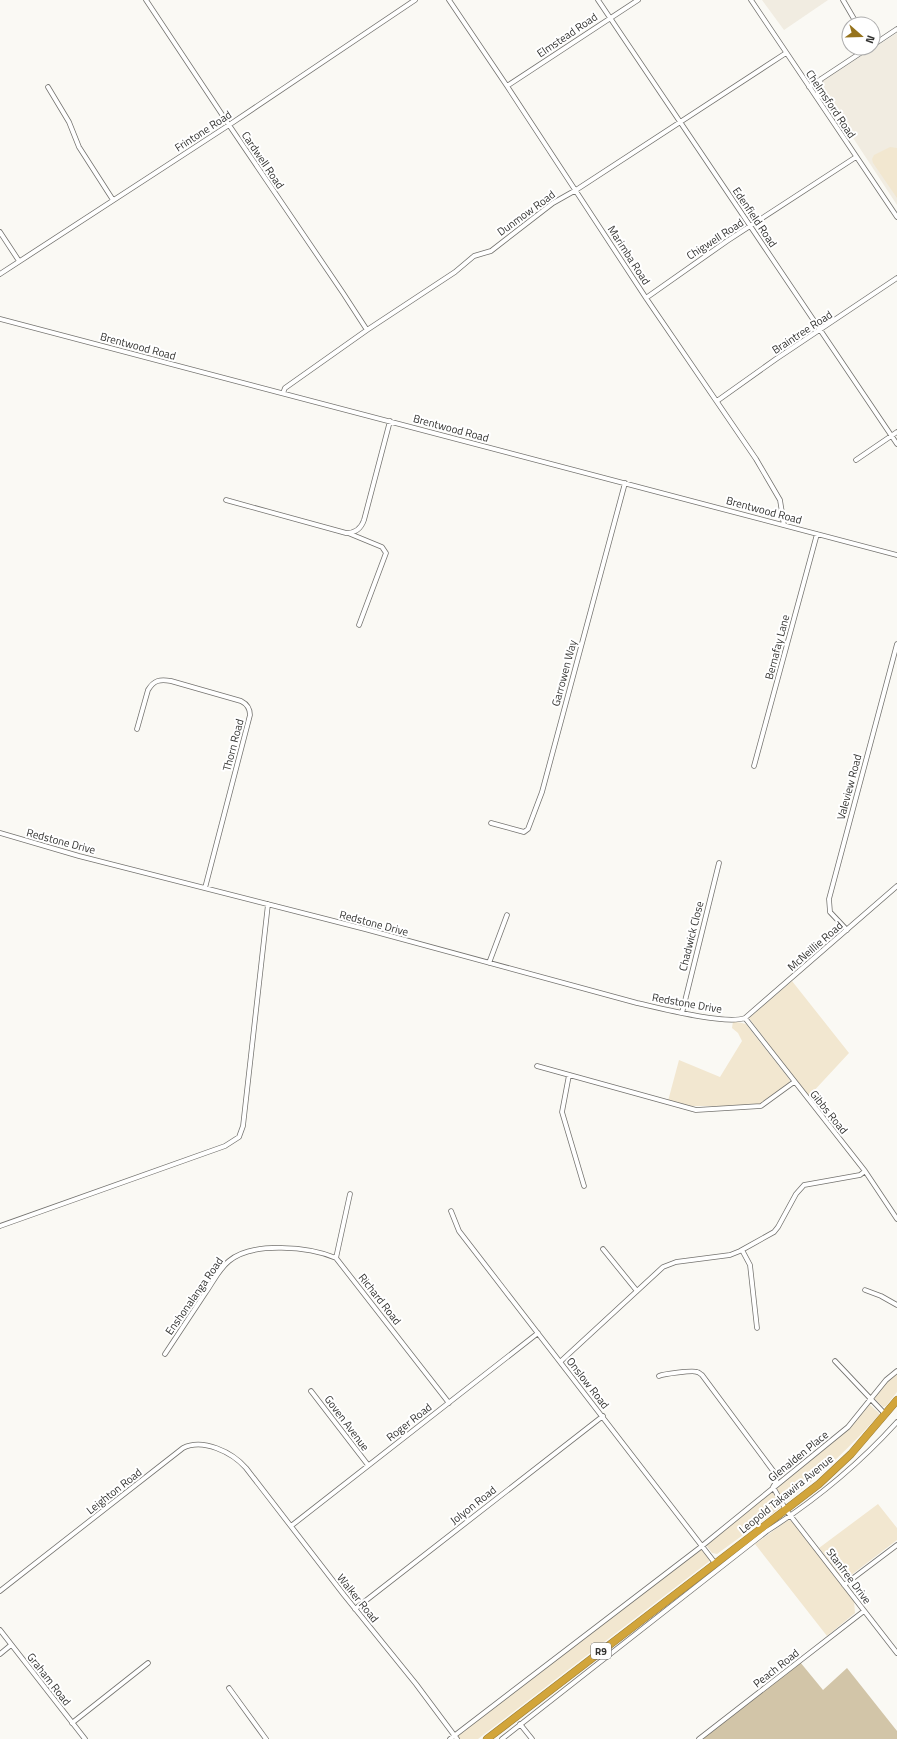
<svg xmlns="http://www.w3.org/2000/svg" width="897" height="1739" font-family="'Titillium Web',sans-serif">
  <rect width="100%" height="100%" fill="#faf9f4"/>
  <path fill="#f1ece1" d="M762,0h66l-44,30z
    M897,33v172l-72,-110 -3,-10 2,-5z"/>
  <path fill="#f2e7d0" d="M890,147l7,1v50l-24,-35 -1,-4 2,-4z
    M792,981l57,72 -38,41 -4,1 -58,-77z
    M733,1021l13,3 44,56 -1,3 -25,21 -8,2h-67l-21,-5 11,-41 41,17 22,-36 -4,-8 -6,-5z
    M897,1372v20l-11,14 -3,1 -9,-9 13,-17z
    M869,1404l10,9v2c-29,32 -59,61 -93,87 -6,-3 -9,-9 -10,-15l72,-59z
    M772,1490l9,14 -1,4 -63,46 -5,-1 -6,-8z
    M878,1504l19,24v12l-47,36 -5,1 -5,-2 -21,-27z
    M788,1520l4,1 62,80 1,12 -28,23 -72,-92z
    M702,1547l9,13 -233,179h-20l-2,-3z"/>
  <path fill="#d2c5a8" d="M800,1662l23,28 24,-22 50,63v8h-195z"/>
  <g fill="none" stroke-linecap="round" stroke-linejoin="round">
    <g stroke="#74736f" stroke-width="5.5">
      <path id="street" d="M146,0l83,125 114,168 24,37
        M449,0l58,86 139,212 110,161 24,41 4,25
        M598,0l299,444
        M751,0l146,217
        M843,0l14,24
        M873,45l24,-16
        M507,86l131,-86
        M48,87l21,35 10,25 34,53
        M809,87l59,-39
        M818,98v-8l3,-11
        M0,232l19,29
        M0,274l229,-149 186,-125
        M646,298l81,-57 129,-84
        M0,319l897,236
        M283,393l2,-5 82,-58 88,-58 19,-16 17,-5 62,-48 23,-13 210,-137
        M717,401l59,-42 121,-81
        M856,460l41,-28
        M226,500l120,33c9,0 15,-4 18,-13l26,-99
        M348,533l34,14 4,6 -27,72
        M137,729l11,-39c6,-10 12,-11 23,-9l70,20c6,3 9,7 9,14l-45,173
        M754,766l63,-232
        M491,823l33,9 4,-3 14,-37 83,-309
        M0,833l79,23 286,73 272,74c22,5 88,22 108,15l152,-132
        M847,930l-17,-18 -1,-13 68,-255
        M489,963l18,-48
        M682,1013l37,-150
        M745,1018l120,153 32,48
        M537,1066l159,44 65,-4 33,-24
        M569,1075l-7,37 22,74
        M350,1194l-14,64 113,145
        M451,1211l8,20 256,332
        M0,1226l225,-80 14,-9 4,-11 25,-222
        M603,1249l34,42
        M742,1250l8,15 7,63
        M865,1290l16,6 16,9
        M165,1354c14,-21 27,-41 41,-62 7,-10 13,-23 23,-31 24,-20 81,-14 107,-3
        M835,1361l50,53
        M560,1362l103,-95 13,-5 54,-7 10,-4 34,-19 4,-5 18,-33 8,-9 56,-10 5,-4
        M659,1376c4,-2 34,-6 38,-4 2,0 3,2 5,3l75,101 -1,6 -3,5 13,23 111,143
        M311,1391l57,74
        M291,1526l247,-193
        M844,1585l53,-40
        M0,1591l183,-143c20,-10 49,4 63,20l98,127 72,89 41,55
        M355,1609l248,-193
        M0,1630l85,109
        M0,1654l11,-9
        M229,1688l37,51
        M72,1723l76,-60
        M520,1724l12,15
        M450,1739l252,-193 146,-119 38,-47 11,-9
        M502,1739l265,-208c47,-30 93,-68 130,-109
        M699,1739l165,-128"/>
    </g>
    <g stroke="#9a7d38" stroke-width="8">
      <path id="highway" d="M487,1739l332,-255 32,-30 46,-54"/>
    </g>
    <use href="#street" stroke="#fff" stroke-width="4"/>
    <use href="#highway" stroke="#d2a53b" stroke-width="7"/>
  </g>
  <g text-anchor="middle" stroke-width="4" stroke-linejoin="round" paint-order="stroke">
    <rect fill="#fff" stroke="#70706f" stroke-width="1" x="591" y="1643" width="20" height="16" rx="3"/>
    <g font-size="10" font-weight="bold" fill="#333331">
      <text x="601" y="1655">R9</text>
    </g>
    <g font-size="11" fill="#333331" stroke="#fff">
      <text transform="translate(567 35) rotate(-34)" y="4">Elmstead Road</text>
      <text transform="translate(831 104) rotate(56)" y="4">Chelmsford Road</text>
      <text transform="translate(203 131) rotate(-33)" y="4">Frintone Road</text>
      <text transform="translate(263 160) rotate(56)" y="4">Cardwell Road</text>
      <text transform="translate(526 213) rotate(-36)" y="4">Dunmow Road</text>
      <text transform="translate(755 217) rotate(56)" y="4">Edenfield Road</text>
      <text transform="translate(715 239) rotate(-33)" y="4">Chigwell Road</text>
      <text transform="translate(629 255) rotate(57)" y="4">Marimba Road</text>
      <text transform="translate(802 332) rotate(-33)" y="4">Braintree Road</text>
      <text transform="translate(138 346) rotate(15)" y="4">Brentwood Road</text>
      <text transform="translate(451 428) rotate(15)" y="4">Brentwood Road</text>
      <text transform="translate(764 510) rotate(15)" y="4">Brentwood Road</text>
      <text transform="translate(777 647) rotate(-75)" y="4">Bernafay Lane</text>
      <text transform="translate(564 673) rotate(-75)" y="4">Garrowen Way</text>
      <text transform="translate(233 745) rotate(-75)" y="4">Thorn Road</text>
      <text transform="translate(849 787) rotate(-75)" y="4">Valeview Road</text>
      <text transform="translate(61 841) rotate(15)" y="4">Redstone Drive</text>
      <text transform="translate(374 923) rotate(15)" y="4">Redstone Drive</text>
      <text transform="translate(691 936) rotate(-76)" y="4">Chadwick Close</text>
      <text transform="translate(815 946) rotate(-41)" y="4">McNeillie Road</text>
      <text transform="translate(687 1003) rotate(10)" y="4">Redstone Drive</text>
      <text transform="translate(829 1112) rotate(51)" y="4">Gibbs Road</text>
      <text transform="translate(194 1296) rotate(-55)" y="4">Enshonalanga Road</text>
      <text transform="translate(380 1299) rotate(52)" y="4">Richard Road</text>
      <text transform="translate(588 1383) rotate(52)" y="4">Onslow Road</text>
      <text transform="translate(409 1422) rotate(-38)" y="4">Roger Road</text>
      <text transform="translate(347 1423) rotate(53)" y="4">Goven Avenue</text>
      <text transform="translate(798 1456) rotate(-39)" y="4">Glenalden Place</text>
      <text transform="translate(114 1491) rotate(-38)" y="4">Leighton Road</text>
      <text transform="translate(786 1494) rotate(-39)" y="4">Leopold Takawira Avenue</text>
      <text transform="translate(473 1505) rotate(-38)" y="4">Jolyon Road</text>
      <text transform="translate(849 1576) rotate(53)" y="4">Stanfree Drive</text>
      <text transform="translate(358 1598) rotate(51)" y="4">Walker Road</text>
      <text transform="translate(776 1668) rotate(-38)" y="4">Peach Road</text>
      <text transform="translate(49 1679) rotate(52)" y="4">Graham Road</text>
    </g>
  </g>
  <g transform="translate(861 36) rotate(110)"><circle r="19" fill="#ffffff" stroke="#adadad"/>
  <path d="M0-3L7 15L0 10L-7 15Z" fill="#96731c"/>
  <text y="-6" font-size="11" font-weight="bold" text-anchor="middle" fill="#333331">N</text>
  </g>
</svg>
